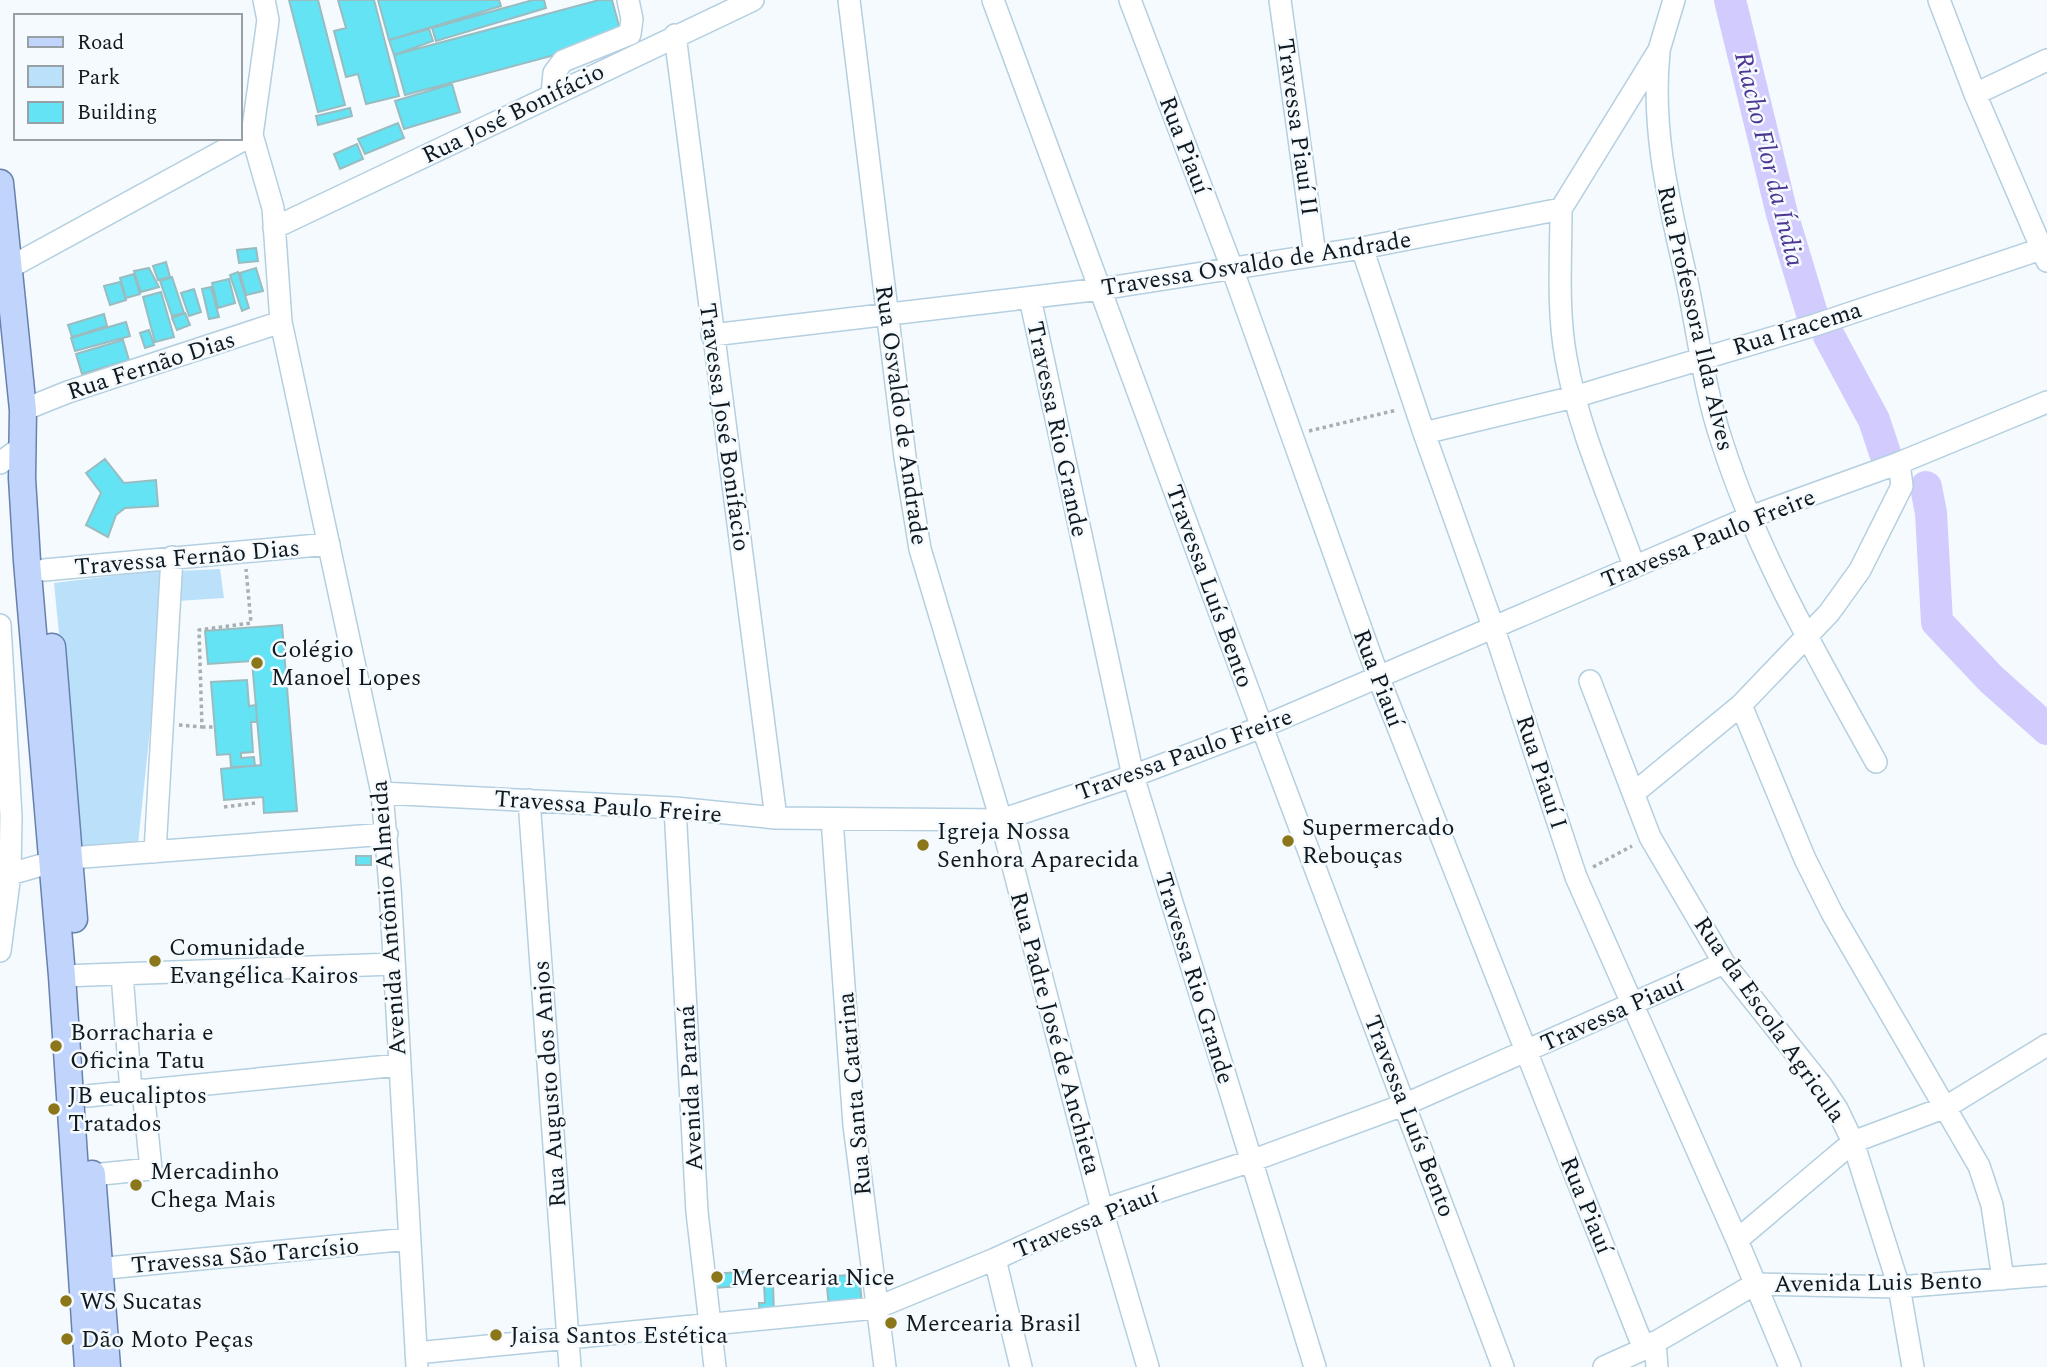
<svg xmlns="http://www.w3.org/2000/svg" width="2047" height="1367" font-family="Spectral,serif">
  <rect width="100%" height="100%" fill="#f4fafe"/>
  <path fill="#bae1f9" d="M220,569l4,29 -47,3 2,-30z
    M160,570l-9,150 -13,124 -58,3 -26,-264z"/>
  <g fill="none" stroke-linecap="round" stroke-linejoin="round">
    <path stroke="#d2ccfe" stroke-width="32" d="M1730,0l52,214 31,103
      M1829,336l45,84 11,33
      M1926,487l5,26 6,109 54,57 56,50"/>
  </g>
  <path fill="#63e3f3" stroke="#99bcc1" stroke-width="2" d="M289,0h29l27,105 -27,7z
    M338,0h36l25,96 -33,8 -8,-30 -12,3 -12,-46 12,-3z
    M378,0h121l2,6 -112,34z
    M533,0h11l2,8 -110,33 -4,-13z
    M599,0h13l10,37 -217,58 -11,-40z
    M429,29l4,12 -39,14 -5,-15z
    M452,84l8,28 -56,17 -9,-28z
    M350,108l2,8 -34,9 -2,-9z
    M398,123l6,15 -39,16 -7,-15z
    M357,144l6,15 -23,10 -6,-15z
    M256,248l2,13 -19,2 -2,-13z
    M166,262l4,15 -12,3 -5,-14z
    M149,268l10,19 -18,5 -7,-21z
    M256,268l7,23 -17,4 -6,-22z
    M238,272l11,36 -7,3 -12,-36z
    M134,274l6,20 -14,4 -6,-20z
    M172,277l12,36 -12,3 -12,-35z
    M229,279l6,24 -17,5 -6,-25z
    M120,282l6,18 -16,5 -6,-19z
    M211,287l8,30 -10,2 -7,-30z
    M194,289l7,23 -12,4 -8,-23z
    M161,292l13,45 -19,5 -12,-45z
    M185,313l5,12 -13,5 -5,-12z
    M104,314l3,12 -35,11 -4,-12z
    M126,322l4,14 -55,15 -4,-13z
    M149,330l5,15 -9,3 -5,-15z
    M123,340l6,20 -47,14 -6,-20z
    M105,459l19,24 32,-3 2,26 -33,2 -9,7 -8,22 -22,-12 15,-32 -15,-20z
    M282,625l15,186 -33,2 -1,-16 -39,3 -3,-31 40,-4 -9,-104 -44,3 -3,-33z
    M247,680l2,26 7,-1 1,17h-6l2,30 -12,1v5l13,-1 1,9 -24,1 -1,-13 -13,1 -6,-73z
    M356,856h15v9h-15z
    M751,1271l1,14 -37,3 -1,-14z
    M859,1274l3,30 -33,3 -3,-30z
    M773,1283l1,33 -14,1 -1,-14h6l-1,-19z"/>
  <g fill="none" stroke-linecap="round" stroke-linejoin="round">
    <g stroke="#b4cfe0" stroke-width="24">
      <path id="minor" d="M264,0l4,20 -16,115 21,73 8,114 101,471 8,94 27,480
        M849,0l56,457 15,92 81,271 101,390 46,157
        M993,0l269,727 241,640
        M1130,0l102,268 147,411 265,670
        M1280,0l35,255
        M1939,0l36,94 72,167
        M675,35l101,783
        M1659,52c-8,79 10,149 27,225 12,55 18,112 36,165 36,113 97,217 154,320
        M552,94l2,-21 9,-12 67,-27 2,-15 -4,-19
        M1975,94l72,-34
        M1561,209c0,49 -4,101 5,149 12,71 44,140 68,208
        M274,228l479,-228
        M1362,248l62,185 70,196 82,248 161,363 53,127
        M7,269l245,-134
        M1030,298l103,478 182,591
        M712,335l389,-46 261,-41 199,-39 98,-159 15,-50
        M23,410l45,-18 213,-70
        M1424,433l150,-36 241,-72 232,-78
        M0,463l23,-17
        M44,570l285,-26
        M0,625l11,191 -1,58 -10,77
        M1590,681l60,156 74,126 97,122 16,24 16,33 46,145 14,80
        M1741,705l64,154 27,54 147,253 13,39 11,74
        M382,793l293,15 101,10 225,2 132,-44 129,-49 488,-210 149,-54 148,-61
        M1634,793l107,-88 88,-92 31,-43 42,-84 -3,-23
        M529,800l41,567
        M675,808l22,404 18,155
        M832,819l22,306 31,242
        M155,852l17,-295
        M70,858l317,-24
        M0,877l52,-15
        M122,974l9,117
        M62,976l332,-12
        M87,1096l312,-31
        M92,1175l59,-6 -8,-79
        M1737,1240l116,-98 93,-35 101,-62
        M995,1259l26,108
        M86,1270l323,-31
        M1655,1342l2,25
        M416,1353l460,-45 119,-49 107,-49 149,-49 155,-57 318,-141
        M1604,1367l40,-18 111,-65 144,3 148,-12"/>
    </g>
    <g stroke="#6781ad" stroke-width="29">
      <path id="major" d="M0,183l23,227 -1,68 5,83 35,415 26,391
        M52,647l22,272
        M92,1174l15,193"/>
    </g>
    <path stroke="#a7afb3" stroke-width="3.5" stroke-dasharray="3.5 3.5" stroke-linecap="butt" d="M1309,431l88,-21
      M179,725l23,2 -3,-97 52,-7 -5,-54
      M202,727h11
      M224,807l31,-4
      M1593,867l39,-21"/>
    <use href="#minor" stroke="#fff" stroke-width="21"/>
    <use href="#major" stroke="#c1d5fc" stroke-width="26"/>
  </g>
  <g fill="#8b761a" stroke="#f4fafe" stroke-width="2.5">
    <circle cx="257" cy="663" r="7"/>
    <circle cx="1288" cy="841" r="7"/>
    <circle cx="923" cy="845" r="7"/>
    <circle cx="155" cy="961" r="7"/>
    <circle cx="56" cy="1046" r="7"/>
    <circle cx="54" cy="1109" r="7"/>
    <circle cx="136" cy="1185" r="7"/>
    <circle cx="717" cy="1277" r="7"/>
    <circle cx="66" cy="1301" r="7"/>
    <circle cx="891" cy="1323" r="7"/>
    <circle cx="496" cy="1335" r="7"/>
    <circle cx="67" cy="1339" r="7"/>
  </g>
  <g text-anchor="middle" stroke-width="5" stroke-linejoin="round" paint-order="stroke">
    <g font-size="24" fill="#0f191f" stroke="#f4fafe">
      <text transform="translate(513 113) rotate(-26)" y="8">Rua José Bonifácio</text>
      <text transform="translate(1298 127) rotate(82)" y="8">Travessa Piauí II</text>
      <text transform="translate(1185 145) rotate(69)" y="8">Rua Piauí</text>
      <text transform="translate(1256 263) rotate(-9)" y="8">Travessa Osvaldo de Andrade</text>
      <text transform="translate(1696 318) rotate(77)" y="8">Rua Professora Ilda Alves</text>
      <text transform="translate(1797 328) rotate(-17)" y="8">Rua Iracema</text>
      <text transform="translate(151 365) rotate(-18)" y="8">Rua Fernão Dias</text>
      <text transform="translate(902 415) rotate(82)" y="8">Rua Osvaldo de Andrade</text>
      <text transform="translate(725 427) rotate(82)" y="8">Travessa José Bonifacio</text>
      <text transform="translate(1058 429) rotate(78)" y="8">Travessa Rio Grande</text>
      <text transform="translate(1708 538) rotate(-22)" y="8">Travessa Paulo Freire</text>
      <text transform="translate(187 557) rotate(-5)" y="8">Travessa Fernão Dias</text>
      <text transform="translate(1210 586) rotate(70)" y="8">Travessa Luís Bento</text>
      <text transform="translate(1379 678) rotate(69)" y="8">Rua Piauí</text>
      <text transform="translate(1184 754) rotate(-20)" y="8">Travessa Paulo Freire</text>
      <text transform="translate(1542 772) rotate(72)" y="8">Rua Piauí I</text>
      <text transform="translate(608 806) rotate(4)" y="8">Travessa Paulo Freire</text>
      <text transform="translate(388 918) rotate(-94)" y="8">Avenida Antônio Almeida</text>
      <text transform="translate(1195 978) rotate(73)" y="8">Travessa Rio Grande</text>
      <text transform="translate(1612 1013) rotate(-24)" y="8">Travessa Piauí</text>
      <text transform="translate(1770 1019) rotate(55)" y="8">Rua da Escola Agricula</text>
      <text transform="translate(1056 1033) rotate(75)" y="8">Rua Padre José de Anchieta</text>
      <text transform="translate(549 1084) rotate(-94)" y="8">Rua Augusto dos Anjos</text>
      <text transform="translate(690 1088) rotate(-93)" y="8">Avenida Paraná</text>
      <text transform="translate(854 1094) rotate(-95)" y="8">Rua Santa Catarina</text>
      <text transform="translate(1410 1116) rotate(69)" y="8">Travessa Luís Bento</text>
      <text transform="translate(1587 1205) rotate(68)" y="8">Rua Piauí</text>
      <text transform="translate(1086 1222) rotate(-22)" y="8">Travessa Piauí</text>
      <text transform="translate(245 1255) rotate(-5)" y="8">Travessa São Tarcísio</text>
      <text transform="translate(1878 1282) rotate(-1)" y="8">Avenida Luis Bento</text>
    </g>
    <g font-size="24" fill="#0f191f" stroke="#f4fafe" text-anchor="start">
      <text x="271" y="657">Colégio<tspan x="271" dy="28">Manoel Lopes</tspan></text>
      <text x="1302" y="835">Supermercado<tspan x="1302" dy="28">Rebouças</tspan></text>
      <text x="937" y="839">Igreja Nossa<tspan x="937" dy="28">Senhora Aparecida</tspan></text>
      <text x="169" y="955">Comunidade<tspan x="169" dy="28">Evangélica Kairos</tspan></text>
      <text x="70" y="1040">Borracharia e<tspan x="70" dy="28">Oficina Tatu</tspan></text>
      <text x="68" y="1103">JB eucaliptos<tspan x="68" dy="28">Tratados</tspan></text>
      <text x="150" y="1179">Mercadinho<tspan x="150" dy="28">Chega Mais</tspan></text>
      <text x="731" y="1285">Mercearia Nice</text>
      <text x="80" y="1309">WS Sucatas</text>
      <text x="905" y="1331">Mercearia Brasil</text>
      <text x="510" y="1343">Jaisa Santos Estética</text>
      <text x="81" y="1347">Dão Moto Peças</text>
    </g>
    <g font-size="26" font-style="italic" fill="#4e3793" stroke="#f4fafe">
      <text transform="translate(1770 159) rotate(76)" y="9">Riacho Flor da Índia</text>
    </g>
  </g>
  <rect x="14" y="14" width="228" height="126" fill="#f4fafe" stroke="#98a0a5" stroke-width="2"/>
  <rect x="28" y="37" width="35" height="10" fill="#c1d5fc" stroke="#98a0a5" stroke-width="2"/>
  <text x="77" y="49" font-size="21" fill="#0f191f">Road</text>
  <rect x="28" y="66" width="35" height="21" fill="#bae1f9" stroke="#98a0a5" stroke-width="2"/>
  <text x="77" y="84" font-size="21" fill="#0f191f">Park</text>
  <rect x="28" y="102" width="35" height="21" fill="#63e3f3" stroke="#98a0a5" stroke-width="2"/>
  <text x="77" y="119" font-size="21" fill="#0f191f">Building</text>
</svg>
